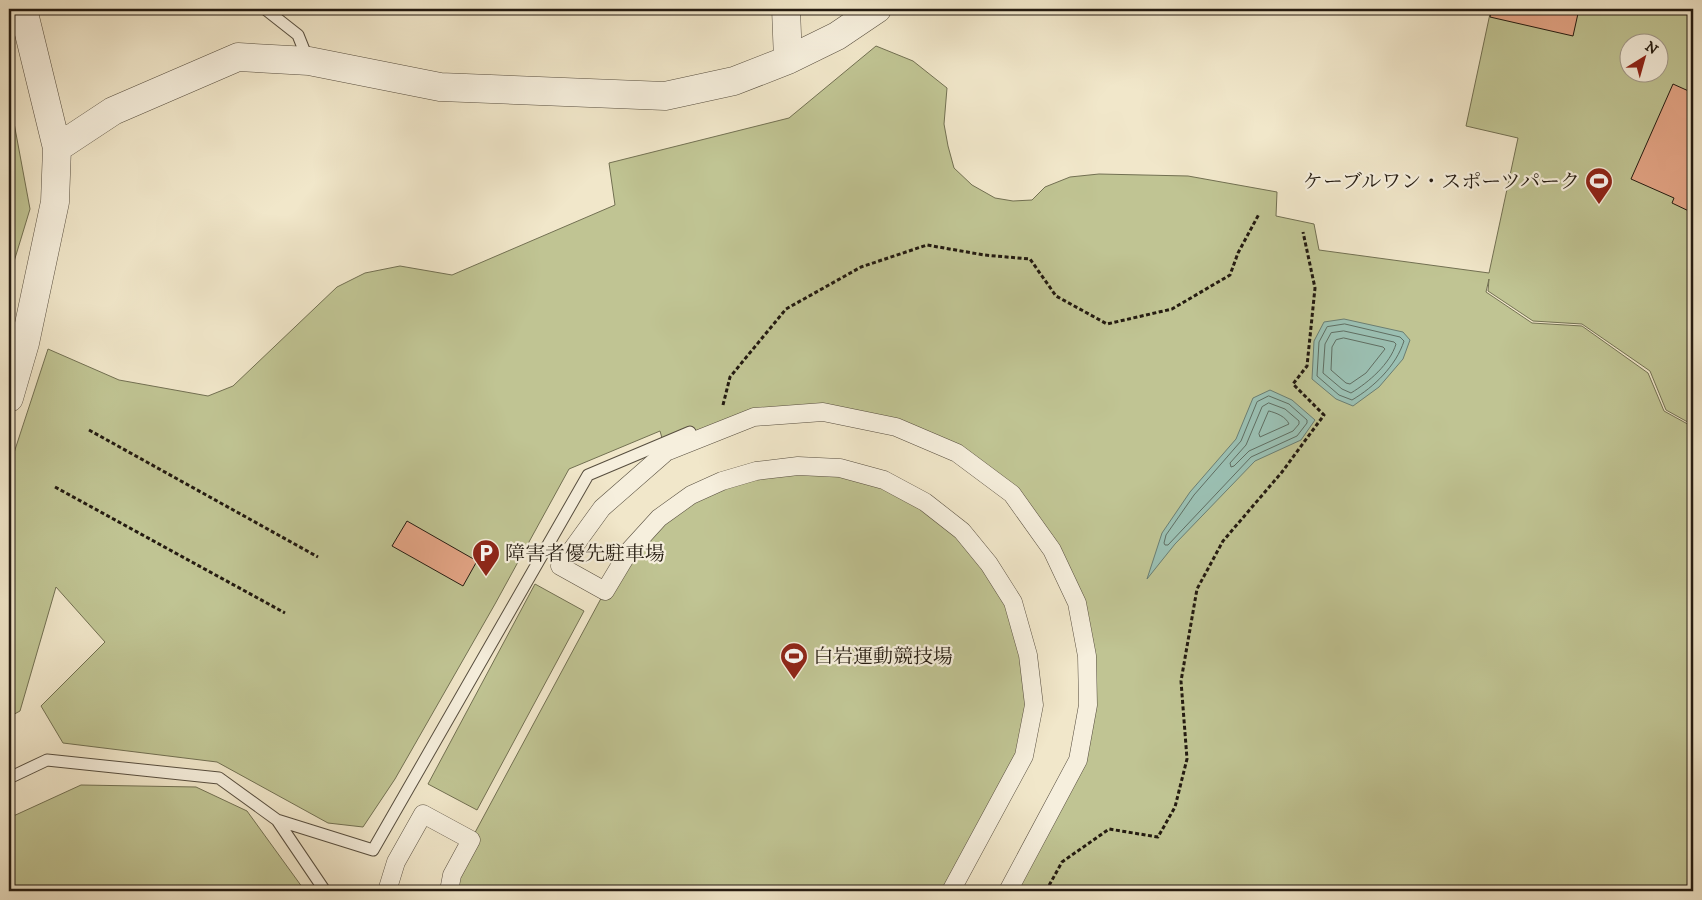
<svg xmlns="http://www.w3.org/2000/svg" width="1702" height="900" font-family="'IM FELL DW Pica','Noto Serif JP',serif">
  <rect width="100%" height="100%" fill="#f1e7ca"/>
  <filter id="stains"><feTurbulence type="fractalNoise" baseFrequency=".004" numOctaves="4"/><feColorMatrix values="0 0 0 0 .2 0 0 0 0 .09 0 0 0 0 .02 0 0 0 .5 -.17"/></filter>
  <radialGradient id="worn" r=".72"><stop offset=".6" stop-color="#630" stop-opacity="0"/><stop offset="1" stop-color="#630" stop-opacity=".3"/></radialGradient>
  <path fill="#c0c493" stroke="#727052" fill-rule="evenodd" d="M1491,9h202v416l-27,-15 -16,-39 -68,-47 -49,-3 -45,-30 1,-12 -3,13 46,31 50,3 66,47 16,38 29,16v464h-685l70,-131 10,-55 -11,-102 -65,-109 -55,-41 -134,-41 -69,5 -88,35 -6,-21 -91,38 -74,135 -100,175 -32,48 -35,-4 -111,-61 -154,-19 -22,-37 64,-64 -49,-55 -36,124 -11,6v-249l39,-119 71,31 89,16 25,-10 104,-99 28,-14 35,-7 52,9 163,-70 -6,-42 180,-45 87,-72 37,15 34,27 -3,36 4,22 6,22 18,17 23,13 18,3 19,-1 13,-13 25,-10 29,-3 89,2 89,16 -1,24 38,8 5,26 170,23 29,-135 -52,-12zM1630,42h30v30h-30z
    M9,96l21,113 -21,69z
    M840,468l85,34 64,62 39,91 -4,101 -73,135h-502l22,-51 134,-249 24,-40 93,-70z
    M535,584l49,27 -107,199 -49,-26z
    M81,785l115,2 51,24 58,80h-296v-73z"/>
  <path fill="#9bc0b3" stroke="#6b7e72" d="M1344,319l59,13 7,8 -7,19 -24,28 -26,19 -17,-7 -24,-20 2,-38 10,-19z
    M1270,390l22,10 23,20 -14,20 -46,21 -80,83 -28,35 15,-46 28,-41 46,-53 17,-41z"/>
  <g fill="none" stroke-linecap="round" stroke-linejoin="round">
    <path stroke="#606e62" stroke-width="1" d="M1345,324l55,13 4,4c-8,25 -30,46 -52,59l-13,-5 -22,-19 2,-34 8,-15z
      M1344,331l50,11 2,2c-6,20 -27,38 -45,49l-9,-4 -19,-16 2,-29 6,-11z
      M1344,338l39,9 2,2 -19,24 -16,11 -4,-1 -15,-13 1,-23 4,-7z
      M1269,396l20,8 18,16v3l-10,13 -46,21 -83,88h-3l-1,-2 2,-8 28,-40 47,-54 16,-39z
      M1269,403l16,6 14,12v3l-6,7 -44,20 -15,15 -3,1 -1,-4 16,-18 16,-38z
      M1269,411c8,2 17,6 20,13l-29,13 -1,-3z"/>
  </g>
  <path fill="#e4a586" stroke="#241b11" d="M1492,9h87l-6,27 -83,-19z
    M1673,84l20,9v120l-21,-10 2,-5 -43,-19z
    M407,521l70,40 -14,25 -71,-40z"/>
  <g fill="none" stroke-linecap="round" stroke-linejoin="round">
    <g stroke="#574e3f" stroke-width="13">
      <path id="service" d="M265,9l33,26 10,25
        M9,778l38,-18 172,18 58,42 96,30 215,-375 102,-43
        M277,820l48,71"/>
    </g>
    <g stroke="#574e3f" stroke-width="19">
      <path id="pedestrian" d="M387,891l9,-29 27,-48 48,26 -19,35 -3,16
        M951,891l73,-135 10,-51 -6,-50 -15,-53 -24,-38 -27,-33 -37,-29 -41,-22 -44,-12 -42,-2 -42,5 -34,10 -31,14 -32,23 -30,33 -24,40 -45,-25 42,-58 64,-56 88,-35 69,-5 73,15 61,26 55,41 40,56 25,53 10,53 1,49 -10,55 -70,131"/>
    </g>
    <g stroke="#574e3f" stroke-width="29">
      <path id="tertiary" d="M23,9l34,139
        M786,9l2,51
        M9,398l16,-55 30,-141 2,-54 56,-37 125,-54 71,4 131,26 225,9 69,-15 54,-21 49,-24 40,-27"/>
    </g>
    <path stroke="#241b11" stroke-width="3" stroke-dasharray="4 2.5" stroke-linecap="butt" d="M723,405l7,-28 56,-68 75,-42 66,-22 57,10 46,4 26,37 51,28 65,-15 58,-34 8,-22 21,-39
      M89,430l229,127
      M55,487l230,126
      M1046,891l16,-29 47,-33 49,8 17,-30 12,-48 -6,-78 16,-92 26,-48 59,-69 42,-57 -31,-31 14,-18 8,-78 -12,-56"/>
    <use href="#service" stroke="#f6efdd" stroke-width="11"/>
    <use href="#pedestrian" stroke="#f6efdd" stroke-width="18"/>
    <use href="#tertiary" stroke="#f6efdd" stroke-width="28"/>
  </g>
  <defs>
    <g id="stadium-pin" transform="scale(1.4375)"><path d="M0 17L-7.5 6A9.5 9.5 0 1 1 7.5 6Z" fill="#8f2418" stroke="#f6efdd"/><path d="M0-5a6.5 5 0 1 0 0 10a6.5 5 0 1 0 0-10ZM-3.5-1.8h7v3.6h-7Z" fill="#fff"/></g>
    <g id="parking-pin" transform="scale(1.4375)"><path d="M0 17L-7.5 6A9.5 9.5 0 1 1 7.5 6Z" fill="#8f2418" stroke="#f6efdd"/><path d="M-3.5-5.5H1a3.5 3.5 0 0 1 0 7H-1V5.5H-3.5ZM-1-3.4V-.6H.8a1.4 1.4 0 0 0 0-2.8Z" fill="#fff"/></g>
  </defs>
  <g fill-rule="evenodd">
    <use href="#stadium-pin" x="1599" y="181"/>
    <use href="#parking-pin" x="486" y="553"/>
    <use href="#stadium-pin" x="794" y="656"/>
  </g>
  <g text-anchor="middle" stroke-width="4.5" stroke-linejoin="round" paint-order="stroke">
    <g font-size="20" fill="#241b11" stroke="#f6efdd" text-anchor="start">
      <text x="1580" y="188" text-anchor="end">ケーブルワン・スポーツパーク</text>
      <text x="505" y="560">障害者優先駐車場</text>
      <text x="813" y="663">白岩運動競技場</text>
    </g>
  </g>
  <rect width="1702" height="900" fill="none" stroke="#f1e7ca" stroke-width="30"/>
  <rect x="10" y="10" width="1682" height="880" fill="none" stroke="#241b11" stroke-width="2.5"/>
  <rect x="15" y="15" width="1672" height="870" fill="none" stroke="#241b11"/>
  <g transform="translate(1644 58) rotate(37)"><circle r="24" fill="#f6efdd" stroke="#a29a8b"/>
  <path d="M0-4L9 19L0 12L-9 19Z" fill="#8f2418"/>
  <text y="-8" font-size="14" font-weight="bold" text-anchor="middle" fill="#241b11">N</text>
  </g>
  <rect width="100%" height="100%" filter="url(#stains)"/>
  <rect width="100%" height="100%" fill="url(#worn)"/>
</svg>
